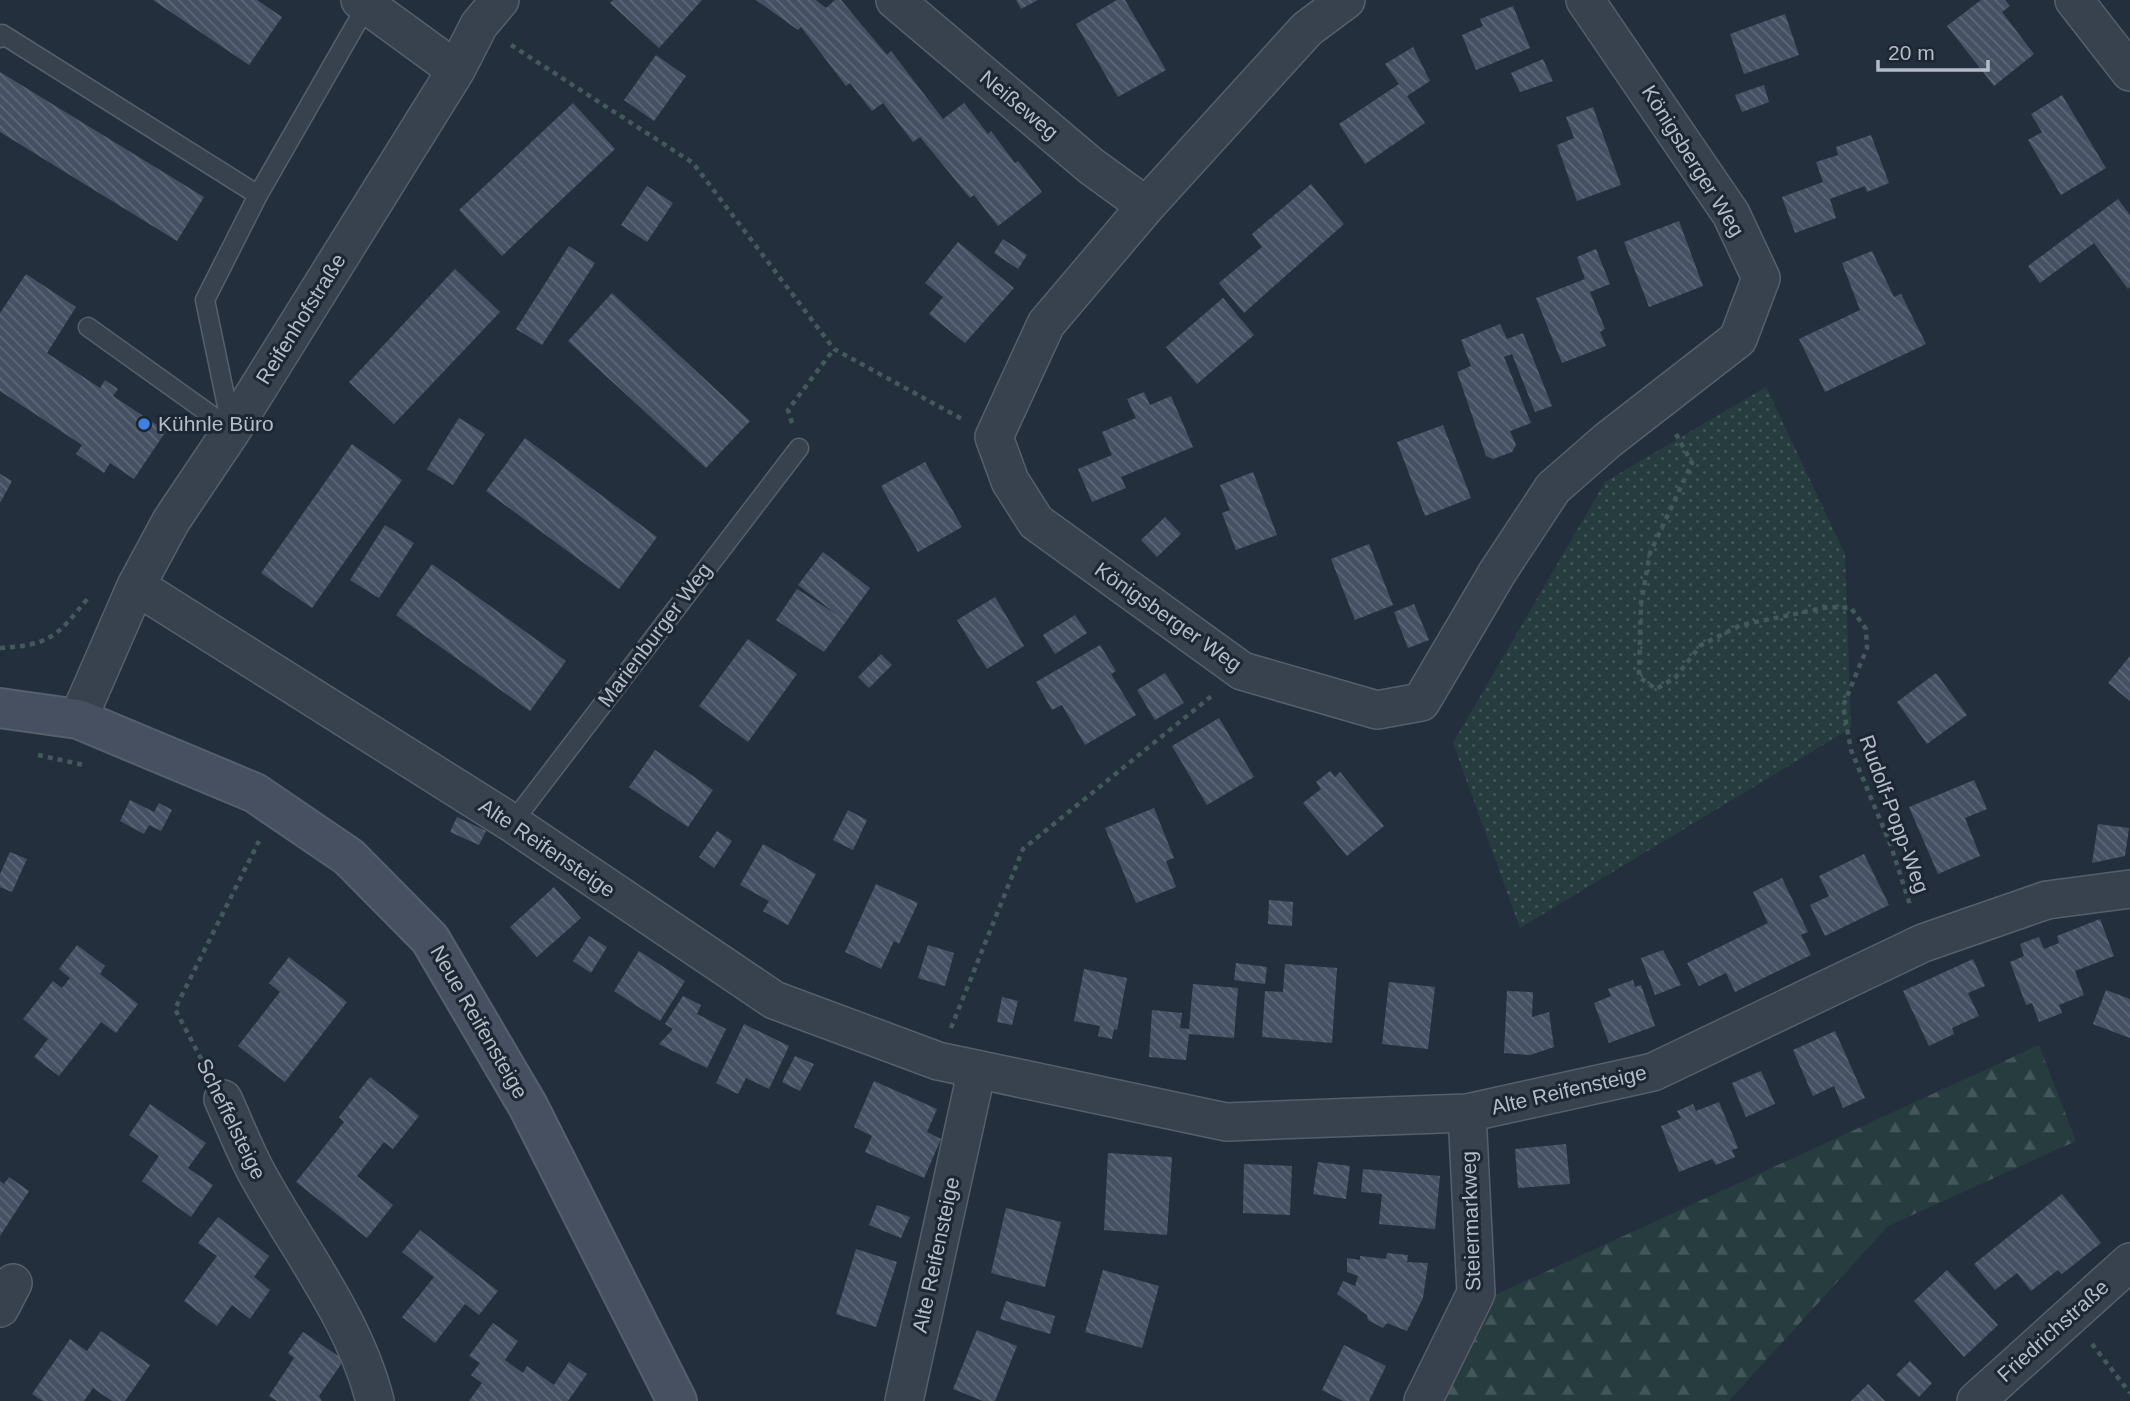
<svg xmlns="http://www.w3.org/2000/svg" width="2130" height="1401" font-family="Arial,sans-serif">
  <defs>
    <pattern id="grass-dots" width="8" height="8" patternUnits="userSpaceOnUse" patternTransform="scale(1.75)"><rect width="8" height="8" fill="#263c3f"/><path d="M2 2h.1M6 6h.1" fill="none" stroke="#435659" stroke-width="1.8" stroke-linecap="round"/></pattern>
    <pattern id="forest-firs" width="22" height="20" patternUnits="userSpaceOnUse" patternTransform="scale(1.75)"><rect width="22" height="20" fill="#263c3f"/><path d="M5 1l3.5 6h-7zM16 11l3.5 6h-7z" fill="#435659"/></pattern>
    <pattern id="building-back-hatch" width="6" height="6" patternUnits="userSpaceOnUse" patternTransform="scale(1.75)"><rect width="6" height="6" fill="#455162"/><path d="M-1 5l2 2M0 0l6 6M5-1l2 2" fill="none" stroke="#5d6877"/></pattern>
  </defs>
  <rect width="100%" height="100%" fill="#242f3e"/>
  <path fill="url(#grass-dots)" d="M1766,387l79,167 6,174 -331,200 -67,-185 152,-261z"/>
  <path fill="url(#forest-firs)" d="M2039,1045l37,96 -188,85 -159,175h-304l57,-100z"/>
  <path fill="url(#building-back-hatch)" d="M153,0h104l25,17 -33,48z
    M613,0h89l-43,48 -49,-45z
    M756,0h60l10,8 9,-8h6l46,55 4,-4 52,68 21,-16 24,31 3,-3 24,32 3,-2 24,31 -44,34 -24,-31 -4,3 -50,-61 -7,5 -30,-39 -11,8 -22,-28 -4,3 -45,-59 -3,3z
    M1016,0h22l-17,9z
    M1117,0h8l41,70 -48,27 -42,-73z
    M1981,0h24l5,6 -8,6 32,42 -40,32 -47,-60z
    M1513,6l17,42 -54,22 -14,-35 21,-9 -3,-7z
    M1785,14l14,41 -55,19 -14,-40z
    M1413,47l17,34 -23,15 18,27 -60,41 -26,-40 60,-40 -14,-20z
    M656,55l30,21 -32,45 -30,-21z
    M1543,59l10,22 -33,11 -9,-19z
    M0,72l204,125 -27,44 -177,-109z
    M1764,85l5,17 -27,10 -7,-17z
    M2062,95l44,73 -45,27 -33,-55 14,-8 -11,-18z
    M573,103l42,46 -113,107 -43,-46z
    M1593,107l28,78 -44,16 -20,-56 17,-7 -8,-21z
    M1871,135l18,48 -22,9 -2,-6 -35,13 6,19 -41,15 -13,-36 41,-15 -7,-20 22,-7 -2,-8z
    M1311,184l33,40 -100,89 -25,-30 43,-36 -10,-13z
    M647,186l26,17 -26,39 -26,-17z
    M2118,199l12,16v72l-2,2 -34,-46 -54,40 -12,-17z
    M1679,221l24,65 -54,21 -25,-65z
    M1003,239l24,16 -9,14 -24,-16z
    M958,242l56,46 -49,55 -36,-29 14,-17 -18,-14z
    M569,246l26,17 -53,82 -26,-16z
    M1596,249l14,35 -20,8 15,37 -5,3 6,14 -44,17 -26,-65 49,-19 -8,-22z
    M1872,251l22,46 7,-3 25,50 -101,48 -26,-53 61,-29 -18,-47z
    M455,269l45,43 -106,112 -45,-42z
    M26,274l50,33 -29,46 53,35 5,-8 13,9 -5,7 53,35 -32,48 -24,-16 -6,10 -28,-19 6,-9 -82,-54v-78z
    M612,293l138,128 -44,47 -138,-127z
    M1223,298l31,37 -57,49 -31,-37z
    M1500,324l7,15 16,-6 29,73 -17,6 -23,-58 -8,3 27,66 -21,8 6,14 -4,7 -19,7 -7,-3 -29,-84 14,-6 -10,-26z
    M1144,392l6,13 21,-9 22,51 -72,30 5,11 -34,14 -14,-33 34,-14 -10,-23 34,-14 -9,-19z
    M459,418l26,16 -32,51 -26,-16z
    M1443,425l28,73 -46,18 -28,-74z
    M525,438l132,99 -38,52 -133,-98z
    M352,444l50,36 -90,128 -51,-35z
    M925,462l37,65 -44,25 -37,-66z
    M1253,472l24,63 -41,15 -14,-37 8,-3 -10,-25z
    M0,474l12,7 -12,22z
    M1165,517l16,17 -24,23 -16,-17z
    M385,525l29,18 -35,55 -29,-18z
    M1369,544l24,61 -38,15 -24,-61z
    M823,552l47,36 -46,64 -48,-32 21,-31 42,27 -41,-31z
    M432,564l134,97 -36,50 -134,-96z
    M995,597l29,49 -37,23 -30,-49z
    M1414,604l15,36 -21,8 -14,-36z
    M1075,615l12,18 -32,21 -12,-19z
    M748,639l49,35 -49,68 -49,-36z
    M1100,645l16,26 -5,3 25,41 -51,30 -23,-40 -10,5 -16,-28z
    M881,654l11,11 -23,23 -11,-11z
    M2130,656v45l-22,-18z
    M1165,673l19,30 -29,17 -18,-30z
    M1936,673l31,42 -40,29 -30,-42z
    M1219,718l35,59 -47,28 -35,-59z
    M655,750l58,40 -25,37 -59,-40z
    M1330,771l5,6 5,-5 44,54 -37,30 -44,-53 18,-14 -5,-7z
    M1974,780l13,29 -22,9 15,38 -42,18 -29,-67z
    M130,800l24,12 5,-9 13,7 -11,21 -12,-6 -5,9 -24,-13z
    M1154,808l20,50 -8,3 10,26 -40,16 -31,-75z
    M848,810l19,10 -14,30 -20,-10z
    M457,817l29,14 -7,14 -29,-13z
    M2098,824l31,4 -4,28 -33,7z
    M717,831l15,10 -18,27 -15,-11z
    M763,844l53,30 -28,51 -25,-14 6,-10 -29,-16z
    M10,852l17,7 -15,33 -12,-5v-13z
    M1864,854l25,51 -64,31 -15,-31 19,-9 -10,-20z
    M1782,878l26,54 -7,3 10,20 -76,37 -9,-19 -27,13 -12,-23 81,-40 -15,-31z
    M876,884l42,19 -19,41 -5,-3 -13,28 -36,-17z
    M554,887l27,31 -44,39 -27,-30z
    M1269,900l24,2 -1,24 -24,-2z
    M2100,919l14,37 -39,15 9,24 -25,10 3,8 -23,9 -7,-19 -6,2 -16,-43 14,-6 -4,-12 19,-7 5,12 15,-6 -2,-7z
    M589,936l18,11 -16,26 -18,-12z
    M77,945l28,21 -5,8 38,30 -22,29 -15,-11 -42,54 -25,-19 14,-18 -25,-20 30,-38 9,7 8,-10 -11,-9z
    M928,945l26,8 -9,33 -27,-8z
    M1663,950l18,35 -26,10 -14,-37z
    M639,951l46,30 -25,40 -46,-30z
    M289,957l58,45 -62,80 -47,-36 42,-54 -11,-9z
    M1973,959l12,27 -17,7 11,23 -27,12 2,6 -25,12 -26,-55z
    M1236,963l31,4 -2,17 -31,-4z
    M1285,964l52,4 -5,75 -70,-6 3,-46 18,1z
    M1084,969l43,9 -10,52 -3,-1 -2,10 -14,-3 2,-10 -26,-5z
    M1633,980l2,7 6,-2 14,41 -46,17 -15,-40 17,-7 -3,-7z
    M1389,982l46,5 -7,62 -46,-5z
    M1193,984l45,4 -4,50 -45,-4 -3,26 -37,-3 3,-47 30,3 -2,15 9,1z
    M2106,990l24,9v39l-37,-14z
    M1507,991l26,1 -1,25 17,-5 5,35 -24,8 -26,-2z
    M683,996l18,9 -4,9 29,15 -19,39 -48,-24 14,-15 -8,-5z
    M1002,997l16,4 -6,24 -15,-3z
    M744,1024l45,22 -20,43 -23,-11 -8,16 -22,-11z
    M1835,1031l30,67 -22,10 -9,-22 -21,10 -20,-46z
    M795,1056l19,8 -14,27 -18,-9z
    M1761,1071l14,33 -29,13 -14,-34z
    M370,1077l49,39 -26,33 -9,-7 -27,34 36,29 -26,33 -71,-56 48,-60 -5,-5z
    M874,1081l63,28 -10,23 14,7 -17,39 -59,-26 7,-16 -18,-9z
    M1719,1102l19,46 -6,2 3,7 -19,8 -4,-6 -33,13 -18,-46 20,-8 -4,-7 16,-7 3,7z
    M150,1104l56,39 -18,25 25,17 -22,32 -49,-36 17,-25 -30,-21z
    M1566,1144l4,40 -52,4 -3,-39z
    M1108,1153l64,4 -5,78 -63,-5z
    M1318,1162l32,4 -4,33 -33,-5z
    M1244,1164l48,2 -2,49 -47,-2z
    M1363,1169l77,7 -5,53 -56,-5 3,-30 -21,-2z
    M9,1177l20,14 -29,45v-55l4,3z
    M2062,1194l39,49 -39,31 -4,-4 -27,21 -14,-18 -22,17 -21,-26z
    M877,1205l33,12 -9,21 -32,-13z
    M1006,1208l55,14 -16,65 -54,-14z
    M218,1217l51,39 -15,21 16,13 -20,29 -18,-14 -15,21 -33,-25 33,-45 -19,-13z
    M420,1230l78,61 -19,24 -14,-11 -30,39 -33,-26 32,-40 -32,-25z
    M856,1249l41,13 -21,65 -40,-13z
    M1387,1253l21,2 -1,7 21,1 -5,35 -16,33 -20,-8 -4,5 -15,-8 -1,-5 -30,-21 6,-13 12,5 3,-10 -11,-4v-14l13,2v-4l26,3z
    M1103,1270l56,16 -17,62 -57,-16z
    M1947,1270l51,55 -34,32 -50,-56z
    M1006,1301l49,15 -5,18 -50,-15z
    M493,1323l25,18 -13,19 18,13 4,-7 27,19 15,-23 18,12 -19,27h-99l13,-18 -11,-8 9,-12 -11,-7z
    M977,1330l40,16 -22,55h-12l-30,-12z
    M101,1331l49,34 -25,36h-13l-19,-13 -9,13h-41l-11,-7 38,-55 17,12z
    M303,1332l41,28 -25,36 3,5h-45l-8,-5 25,-38 -6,-5z
    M1344,1345l42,21 -17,35h-26l-21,-11z
    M1910,1361l22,22 -13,14 -23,-22z
    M1868,1384l17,17h-34z"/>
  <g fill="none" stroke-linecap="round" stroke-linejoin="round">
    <g stroke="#565f6c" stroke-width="21">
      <path id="service" d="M0,38l2,-4 256,161
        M88,327l144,103 -27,-130 53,-105 109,-190
        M512,823l287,-375"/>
    </g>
    <g stroke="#565f6c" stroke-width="40">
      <path id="minor" d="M360,0l96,70
        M895,0l196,166 55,40
        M1346,0l-39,29 -161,177 -100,118 -52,113 16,44 26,41 206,149 135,39 44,-8 76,-129 56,-85 55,-48 130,-101 23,-61 -30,-64 -146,-214
        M2074,0l56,72
        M136,586l376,237 262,177 164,61 288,61 241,-9 186,-41 270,-129 124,-43 83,-11
        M78,719l58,-133 35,-65 61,-91 224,-360 23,-45 21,-25
        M223,1099c12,26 22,53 36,78 41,74 95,142 116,224
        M0,1308l13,-25
        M904,1401l73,-332
        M1423,1401l53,-108 -9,-180
        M1976,1401l154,-139"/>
    </g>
    <g stroke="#565f6c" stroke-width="42">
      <path id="secondary" d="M0,708l78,11 177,74 94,64 81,82 98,167 149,295"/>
    </g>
    <path stroke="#44595c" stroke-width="4.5" stroke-dasharray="5 5" stroke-linecap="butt" d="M511,45l182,118 141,186 128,70
      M792,423l-4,-13 46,-61
      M1676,434l16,29 -42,90 -9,50 -2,74 17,12 19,-11 26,-33 40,-20 88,-18 22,1 15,21 1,19 -24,58 8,44 40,96 20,62
      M0,648c51,-3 57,-12 88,-50
      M38,755l46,10
      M951,1028l72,-179 191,-155
      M206,1068l-31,-59 84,-168
      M2092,1344l38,49"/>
    <use href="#service" stroke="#38414e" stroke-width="18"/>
    <use href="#minor" stroke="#38414e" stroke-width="37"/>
    <use href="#secondary" stroke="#465061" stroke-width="38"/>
  </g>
  <circle fill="#3f7fe0" stroke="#1d2633" stroke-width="2.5" cx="144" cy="424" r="7"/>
  <g text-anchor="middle" stroke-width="6" stroke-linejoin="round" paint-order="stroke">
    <g font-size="21" fill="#b4bcc9" stroke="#1d2633">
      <text transform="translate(1019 105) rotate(40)" y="7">Neißeweg</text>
      <text transform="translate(1693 161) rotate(58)" y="7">Königsberger Weg</text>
      <text transform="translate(301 319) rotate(-58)" y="7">Reifenhofstraße</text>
      <text transform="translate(1168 617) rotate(35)" y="7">Königsberger Weg</text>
      <text transform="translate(655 635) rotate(-53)" y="7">Marienburger Weg</text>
      <text transform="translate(1894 814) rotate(70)" y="7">Rudolf-Popp-Weg</text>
      <text transform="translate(547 848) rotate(34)" y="7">Alte Reifensteige</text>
      <text transform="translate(479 1022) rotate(60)" y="7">Neue Reifensteige</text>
      <text transform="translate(1569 1090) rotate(-13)" y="7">Alte Reifensteige</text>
      <text transform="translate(231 1119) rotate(64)" y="7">Scheffelsteige</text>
      <text transform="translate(1471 1221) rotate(-92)" y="7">Steiermarkweg</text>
      <text transform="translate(936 1255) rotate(-78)" y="7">Alte Reifensteige</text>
      <text transform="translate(2053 1331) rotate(-42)" y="7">Friedrichstraße</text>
    </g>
    <g font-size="21" fill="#b4bcc9" stroke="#1d2633" text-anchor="start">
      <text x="158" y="431">Kühnle Büro</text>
    </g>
  </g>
  <path d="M1878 60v10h110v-10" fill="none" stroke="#b4bcc9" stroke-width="3.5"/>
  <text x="1888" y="60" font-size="21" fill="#b4bcc9" stroke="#1d2633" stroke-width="5" paint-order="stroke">20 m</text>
</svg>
